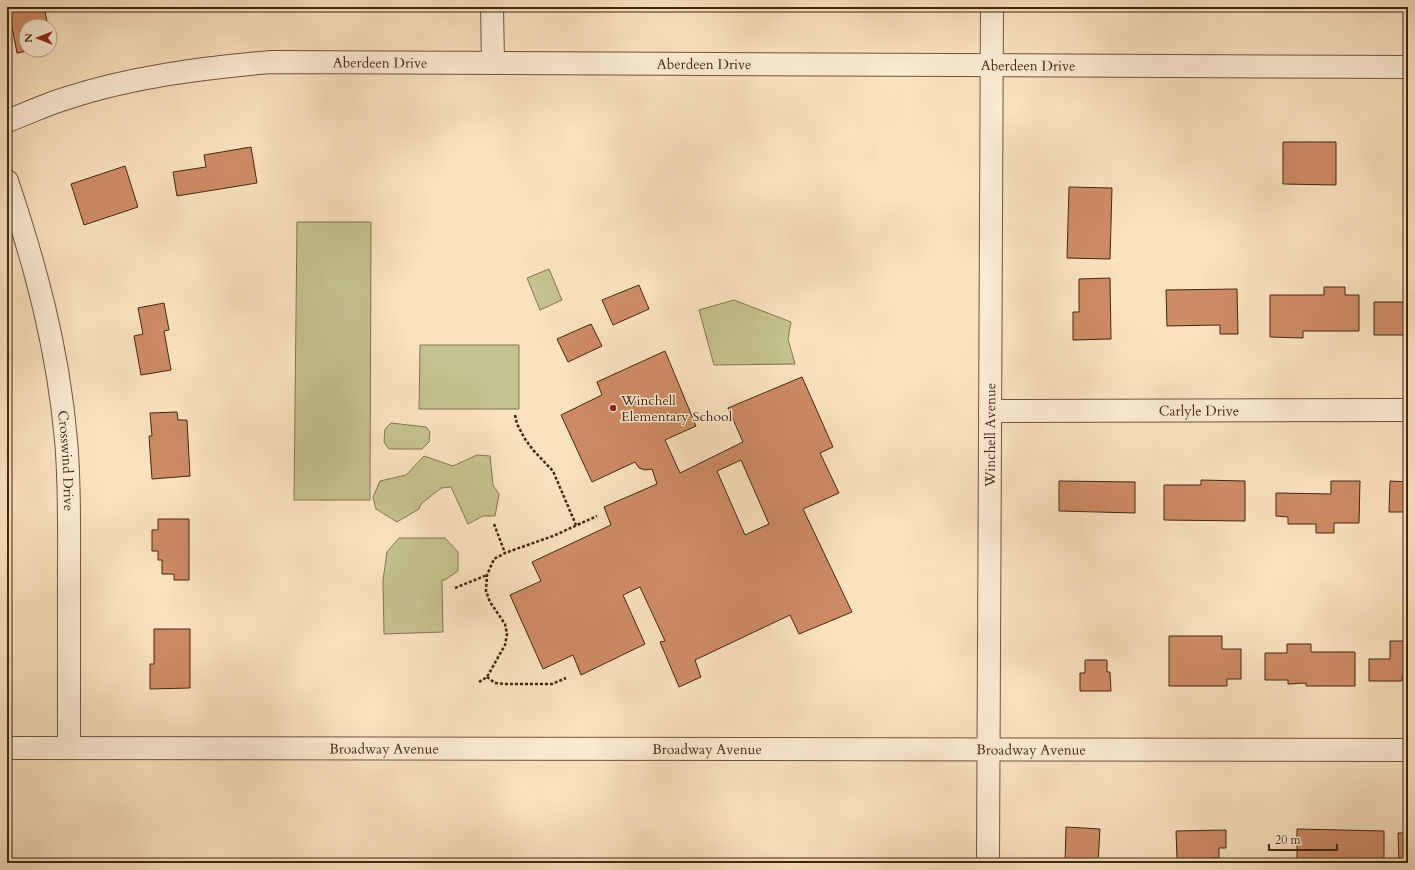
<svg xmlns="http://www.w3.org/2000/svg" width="1415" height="870" font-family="Cardo,serif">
  <rect width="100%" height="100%" fill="#fbe2bf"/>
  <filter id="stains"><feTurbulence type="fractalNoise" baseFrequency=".005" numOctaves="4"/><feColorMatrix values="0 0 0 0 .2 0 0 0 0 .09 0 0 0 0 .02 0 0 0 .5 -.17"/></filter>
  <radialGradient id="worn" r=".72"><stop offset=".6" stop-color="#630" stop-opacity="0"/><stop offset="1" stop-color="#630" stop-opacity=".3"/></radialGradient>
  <path fill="#c4c28e" stroke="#837450" d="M297,222h74l-1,278h-76z
    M549,269l13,31 -22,10 -13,-32z
    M734,300l57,22 -3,17 7,25 -81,1 -15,-55z
    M420,345h99v64h-100z
    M391,423l35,4 4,5 -1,10 -7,7h-33l-5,-7 1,-13z
    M477,455l13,1 3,29 6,9 -4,22h-12l-15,8 -17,-37 -10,1 -20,16 -2,5 -22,13 -21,-13 -3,-12 7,-16 26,-6 18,-19 29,10z
    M399,538h46l13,14v19l-13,9h-3l1,52 -59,2 -1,-54 4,-28z"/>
  <path fill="#ce8c66" stroke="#422611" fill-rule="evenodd" d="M8,7h61l-24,5 3,14h-22v24h6l-15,3z
    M1283,142h53v43l-53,-1z
    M251,147l6,36 -80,13 -4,-24 33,-5 -2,-12z
    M125,166l13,41 -54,18 -13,-41z
    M1069,187l43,1 -2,71 -43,-1z
    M1110,278l1,61 -38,1v-28h6v-33z
    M639,285l10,24 -36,16 -11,-25z
    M1324,287h21v8h14v36h-56v7l-33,-1v-42h54z
    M1237,289l1,45h-18v-9l-53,1 -1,-36z
    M1374,302h34v33h-34z
    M164,303l5,27 -5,1 7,39 -30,5 -7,-39 9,-2 -5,-26z
    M591,324l11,22 -34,16 -11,-23z
    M665,351l31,75 -31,14 15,33 63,-31 -15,-34 74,-31 31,70 -13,6 19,40 -36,16 49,103 -53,22 -9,-19 -95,45 6,17 -22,10 -19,-45 5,-1 -25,-54 -17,8 22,49 -64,31 -8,-20 -30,14 -33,-74 31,-14 -9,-19 79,-37 -7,-18 53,-23 -5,-15 -7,1 -6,-2 -4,-6 -43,20 -31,-67 41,-20 -5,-13zM741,460l28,64 -24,11 -28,-64z
    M177,412l1,8h9l3,56 -38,3 -3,-43h3l-2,-23z
    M1201,480l44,1v40l-81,-1v-35h37z
    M1059,481l76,1v31l-76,-2z
    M1331,481h29l-1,42h-25v10h-18v-9h-28v-7l-12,-1v-23l55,1z
    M1390,481l18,1v45l-3,-1 1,-14h-17z
    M158,519h31v61h-15v-6h-12v-14h-4v-9h-6v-21h6z
    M154,629h36v59l-40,1v-25h4z
    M1169,636h53v13h19v30h-14v7h-58z
    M1390,641h18v35h-6v5h-33v-22h21z
    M1287,644h24v8h44v34h-49v-3l-18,1v-4h-23v-27h22z
    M1085,660h22v12h3l1,19h-31v-18h5z
    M1066,827l34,2 -2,34h-33z
    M1297,829l87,2v32h-87z
    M1226,830v18h-7v10h-9v5h-22v-4h-11l-1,-28z
    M1398,833h10v30h-9z"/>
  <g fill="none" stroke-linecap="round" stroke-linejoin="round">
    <g stroke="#70553c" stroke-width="24">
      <g id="street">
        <path d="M492,7l1,56"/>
        <path id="s1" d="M7,121c19,-7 38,-16 57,-22 66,-22 138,-31 207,-37l1137,5"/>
        <path id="s2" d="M7,181c29,86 51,168 59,259 4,44 3,89 3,133 0,58 0,117 0,175"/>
        <path id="s3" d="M990,411l418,-1"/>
        <path id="s4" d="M7,748l1401,2"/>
        <path id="s5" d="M988,863l4,-856"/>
      </g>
    </g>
    <path stroke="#422611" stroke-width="2.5" stroke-dasharray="3 2" stroke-linecap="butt" d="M515,415l2,9 8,15 8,11 20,21 23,54
      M494,524l11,29
      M455,588l32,-13
      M487,677l8,6 11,1h46l14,-6
      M479,682l8,-5 18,-32 2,-11 -2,-10 -15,-22 -4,-11 1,-16 7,-16 11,-6 48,-17 44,-20"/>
    <use href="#street" stroke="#fcecd5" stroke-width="22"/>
  </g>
  <circle fill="#8f2418" stroke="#fcecd5" stroke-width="1.5" cx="613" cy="408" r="4"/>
  <g text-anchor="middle" stroke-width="3" stroke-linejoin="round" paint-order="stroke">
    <g font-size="14" fill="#422611" stroke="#fcecd5">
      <text dy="5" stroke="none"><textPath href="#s1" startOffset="381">Aberdeen Drive</textPath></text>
      <text dy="5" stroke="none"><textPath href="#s1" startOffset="705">Aberdeen Drive</textPath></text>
      <text dy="5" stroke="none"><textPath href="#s1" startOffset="1029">Aberdeen Drive</textPath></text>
      <text dy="5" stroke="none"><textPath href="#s3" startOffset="209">Carlyle Drive</textPath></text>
      <text dy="5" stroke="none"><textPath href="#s5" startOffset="428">Winchell Avenue</textPath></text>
      <text dy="5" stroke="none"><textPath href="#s2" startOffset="287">Crosswind Drive</textPath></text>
      <text dy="5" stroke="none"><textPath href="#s4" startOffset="377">Broadway Avenue</textPath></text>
      <text dy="5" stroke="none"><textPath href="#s4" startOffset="700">Broadway Avenue</textPath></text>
      <text dy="5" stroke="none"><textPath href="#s4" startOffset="1024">Broadway Avenue</textPath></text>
    </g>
    <g font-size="14" fill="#422611" stroke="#fcecd5" text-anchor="start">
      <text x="621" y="405">Winchell<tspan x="621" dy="16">Elementary School</tspan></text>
    </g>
  </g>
  <rect width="1415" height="870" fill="none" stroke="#fbe2bf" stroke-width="24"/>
  <rect x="8" y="8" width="1399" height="854" fill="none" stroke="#422611" stroke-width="2"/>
  <rect x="12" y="12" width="1391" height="846" fill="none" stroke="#422611"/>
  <g transform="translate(38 38) rotate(270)"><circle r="19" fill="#fcecd5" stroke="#b29d87"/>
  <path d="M0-3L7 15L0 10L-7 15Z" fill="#8f2418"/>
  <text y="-6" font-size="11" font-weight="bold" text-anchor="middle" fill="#422611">N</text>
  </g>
  <path d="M1269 844v6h68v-6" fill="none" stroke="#422611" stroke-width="2"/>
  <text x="1275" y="844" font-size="12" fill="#422611" stroke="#fcecd5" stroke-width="3" paint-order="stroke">20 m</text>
  <rect width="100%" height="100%" filter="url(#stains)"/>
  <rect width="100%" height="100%" fill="url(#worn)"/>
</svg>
